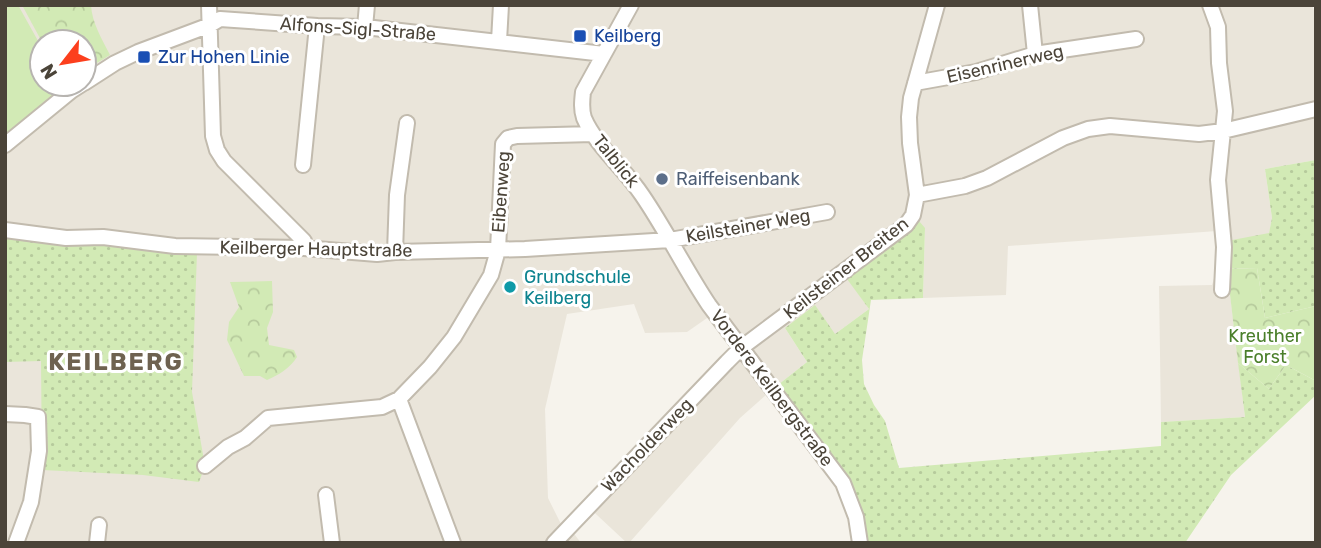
<svg xmlns="http://www.w3.org/2000/svg" width="1321" height="548" font-family="Rubik,sans-serif">
  <defs>
    <pattern id="grass-dots" width="8" height="8" patternUnits="userSpaceOnUse" patternTransform="scale(1.75)"><rect width="8" height="8" fill="#d2eab5"/><path d="M2 2h.1M6 6h.1" fill="none" stroke="#b6ca9c" stroke-width="1.8" stroke-linecap="round"/></pattern>
    <pattern id="forest-crowns" width="20" height="18" patternUnits="userSpaceOnUse" patternTransform="scale(1.75)"><rect width="20" height="18" fill="#d2eab5"/><path d="M2 6a3 3 0 1 1 6 0M12 15a3 3 0 1 1 6 0" fill="none" stroke="#b6ca9c"/></pattern>
  </defs>
  <rect width="100%" height="100%" fill="#f6f3ec"/>
  <path fill="#eae5da" fill-rule="evenodd" d="M5,5h1307l4,11v144l-51,9 7,49 -3,16 -42,35 18,148 -84,5 -2,-136 53,-1 6,-19 -1,-35 -209,15 -2,49 -83,3 2,-70 -77,51 21,30 -34,25 -50,-6 22,34 -33,26 -34,30 -111,125h-2l-44,-41 146,-153v-7l-19,-26 -23,16 -42,1 -11,-29 -67,10 -22,95 3,89 14,28 13,9 6,8h-576zM42,42h42v42h-42z"/>
  <path fill="url(#grass-dots)" d="M1316,160v146l-51,12 -8,-50 -30,1v-28l42,-8 3,-15 -7,-49z
    M919,221l6,7 -2,70 -52,2 -9,60 2,24 10,21 11,16 14,47 262,-22v-24l84,-5 -7,-54 31,26 17,-24 30,16v14l-85,80 -46,68h-331l-5,-28 -12,-28 9,-1 -72,-98 33,-26 -22,-34 30,-23 20,29 34,-25 -22,-30z
    M5,237l63,6 39,-1 90,11 -5,139 13,74 -6,16 -56,-7 -101,-5 -1,-109 -36,1z"/>
  <path fill="url(#forest-crowns)" d="M22,5h69c1,18 11,34 19,50l-26,16v-29h-42z
    M1257,268l8,50 51,-12v75l-30,-16 -17,24 -31,-26 -11,-94z
    M272,281l1,31 -6,16 2,17 25,5 3,7c-7,11 -18,18 -30,23l-7,-4h-16l-17,-36 2,-18 10,-15 -9,-25z"/>
  <path fill="#d2eab5" d="M5,5h13l24,43v36h21l1,2 -59,50z"/>
  <g fill="none" stroke-linecap="round" stroke-linejoin="round">
    <g stroke="#c2bbae" stroke-width="18">
      <path id="minor" d="M209,5l4,131 4,14 7,11 80,80v7
        M631,5l-48,87c-1,9 -2,17 1,26 12,28 41,51 58,77 24,35 43,74 67,110l134,178 13,34 4,26
        M1030,5l5,49
        M1210,5l8,22 1,36 6,48 -7,69 6,67 -2,43
        M365,27l2,-22
        M499,41l2,-36
        M84,83l31,-20 23,-11 72,-27 10,-6 97,7 48,1 239,27
        M915,83l61,-11 59,-18 101,-15
        M5,145l66,-54 11,-7
        M303,165l14,-139
        M917,195l48,-9 22,-8 76,-40 25,-9 22,-3 89,8 24,-3 93,-22
        M5,230l61,8 37,-1 72,9 129,2 73,6 18,-2 130,-3 145,-9 157,-28
        M395,252l2,-57 10,-72
        M399,399l54,144
        M5,414l20,1 13,2 1,34 -8,51 -15,41
        M205,466l23,-19 17,-9 23,-20 114,-11 17,-8 31,-32 24,-30 37,-62 7,-25 5,-106 5,-6 9,-2 76,-2
        M326,495l6,48
        M97,543l2,-18
        M554,543l173,-181 14,-14 165,-123 7,-10 4,-20 -7,-52 -1,-26 2,-19 26,-93"/>
    </g>
    <use href="#minor" stroke="#fff" stroke-width="14"/>
  </g>
  <g fill="#1a4fb4" stroke="#fff" stroke-width="2.5">
    <rect x="573" y="29" width="14" height="14" rx="3.5"/>
    <rect x="137" y="50" width="14" height="14" rx="3.5"/>
  </g>
  <circle fill="#5c6f8a" stroke="#fff" stroke-width="2.5" cx="662" cy="179" r="7"/>
  <circle fill="#0f9aa8" stroke="#fff" stroke-width="2.5" cx="510" cy="287" r="7"/>
  <g text-anchor="middle" stroke-width="6" stroke-linejoin="round" paint-order="stroke">
    <g font-size="18" fill="#4b4439" stroke="#fff">
      <text transform="translate(358 29) rotate(4)" y="6">Alfons-Sigl-Straße</text>
      <text transform="translate(1005 64) rotate(-13)" y="6">Eisenrinerweg</text>
      <text transform="translate(616 161) rotate(51)" y="6">Talblick</text>
      <text transform="translate(501 192) rotate(-86)" y="6">Eibenweg</text>
      <text transform="translate(748 226) rotate(-10)" y="6">Keilsteiner Weg</text>
      <text transform="translate(316 249) rotate(1)" y="6">Keilberger Hauptstraße</text>
      <text transform="translate(846 268) rotate(-38)" y="6">Keilsteiner Breiten</text>
      <text transform="translate(772 388) rotate(53)" y="6">Vordere Keilbergstraße</text>
      <text transform="translate(647 445) rotate(-46)" y="6">Wacholderweg</text>
    </g>
    <g font-size="18" fill="#164399" stroke="#fff" text-anchor="start">
      <text x="594" y="42">Keilberg</text>
      <text x="158" y="63">Zur Hohen Linie</text>
    </g>
    <g font-size="18" fill="#4e5e75" stroke="#fff" text-anchor="start">
      <text x="676" y="185">Raiffeisenbank</text>
    </g>
    <g font-size="18" fill="#0d838f" stroke="#fff" text-anchor="start">
      <text x="524" y="283">Grundschule<tspan x="524" dy="21">Keilberg</tspan></text>
    </g>
    <g font-size="18" fill="#4a7f2a" stroke="#fff">
      <text x="1265" y="342">Kreuther<tspan x="1265" dy="21">Forst</tspan></text>
    </g>
    <g font-size="24" font-weight="bold" letter-spacing="2" fill="#6e6250" stroke="#fff">
      <text x="116" y="370">KEILBERG</text>
    </g>
  </g>
  <rect width="1321" height="548" fill="none" stroke="#4b4439" stroke-width="14"/>
  <g transform="translate(63 63) rotate(239)"><circle r="33" fill="#ffffff" stroke="#b7b4b0" stroke-width="2"/>
  <path d="M0-5L12 26L0 18L-12 26Z" fill="#fc3f1d"/>
  <text y="-10" font-size="19" font-weight="bold" text-anchor="middle" fill="#4b4439">N</text>
  </g>
</svg>
